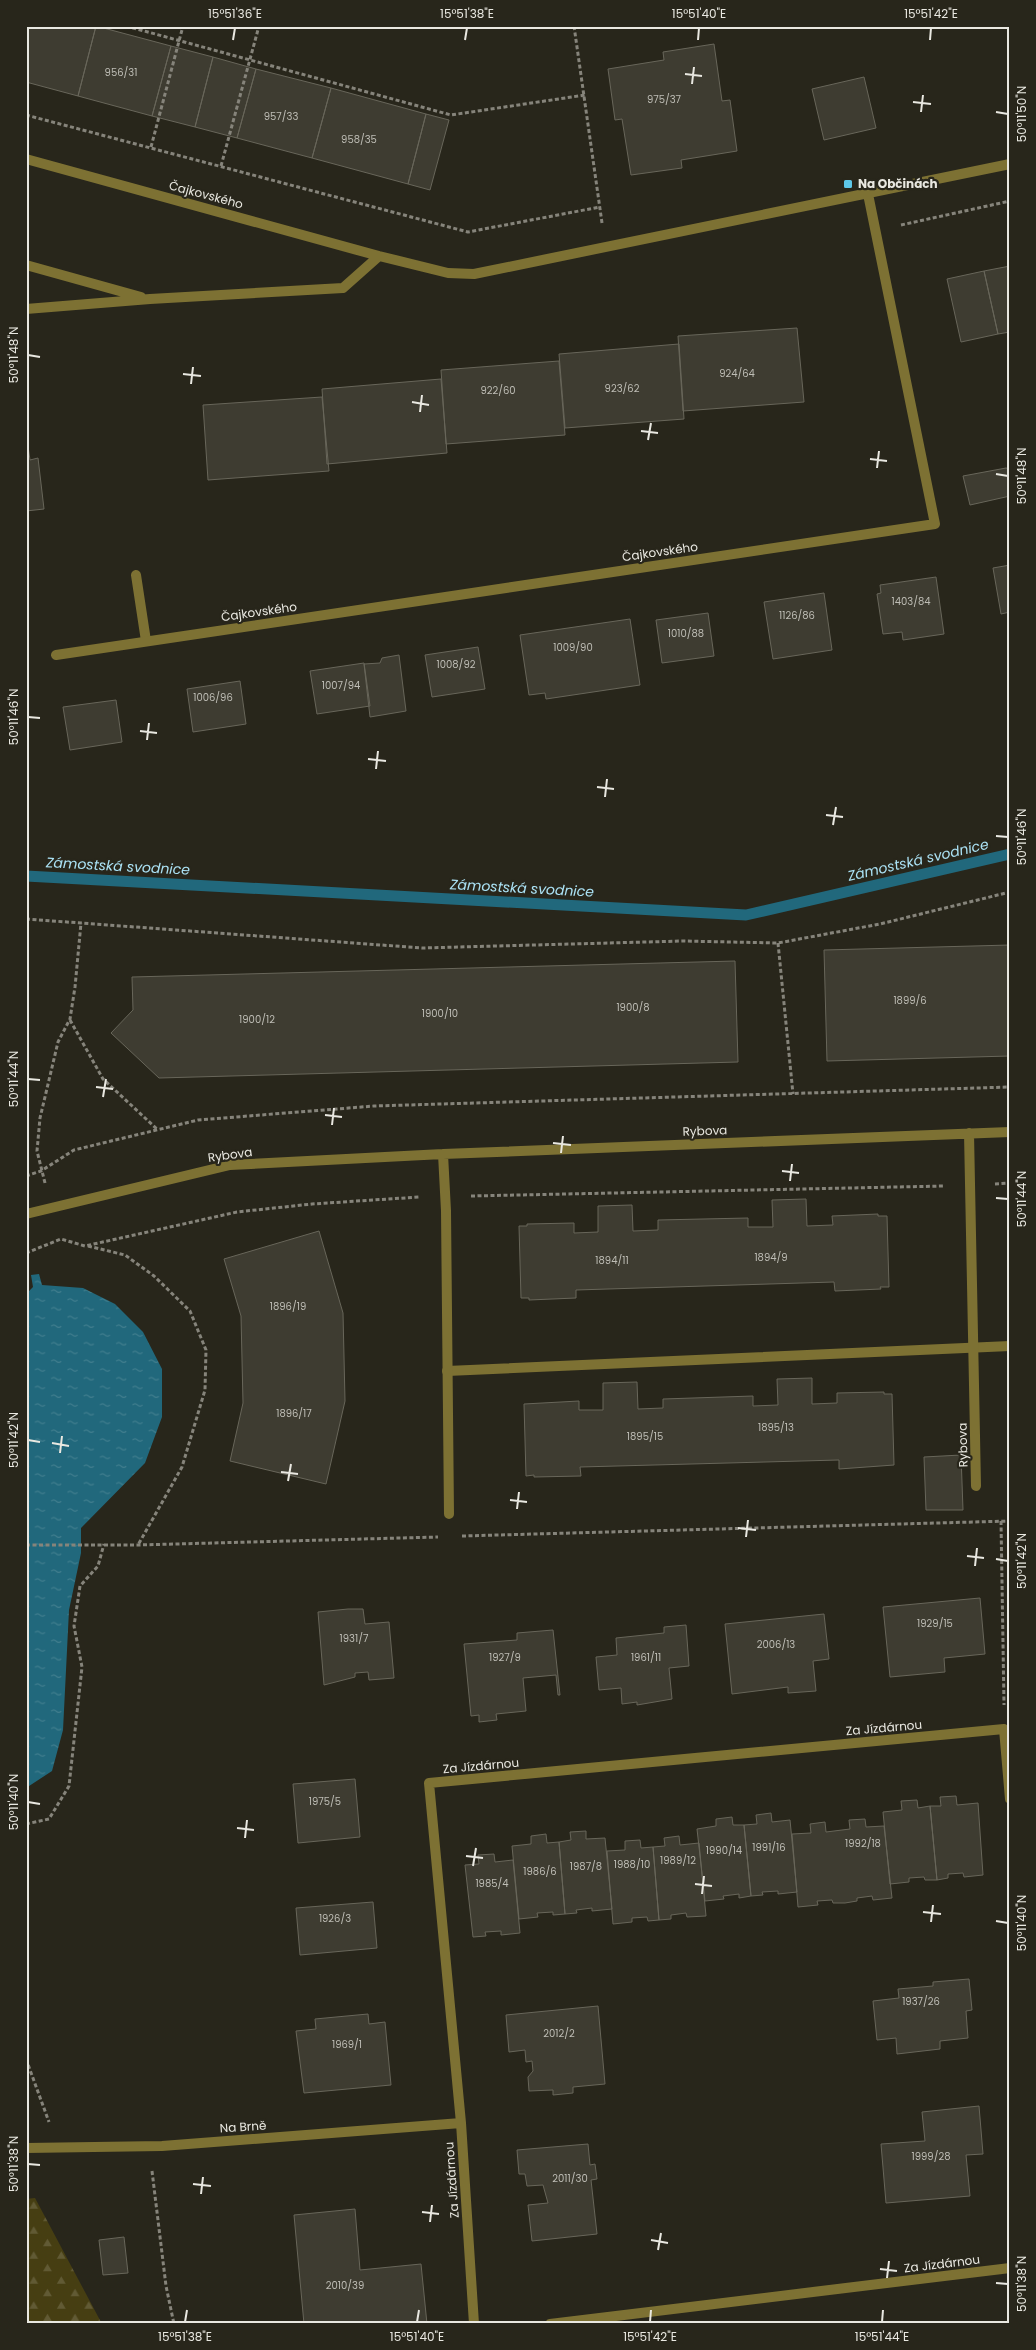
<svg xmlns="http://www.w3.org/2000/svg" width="1036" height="2350" font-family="Poppins,sans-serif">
  <defs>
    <pattern id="forest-firs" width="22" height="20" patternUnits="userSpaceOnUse" patternTransform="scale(1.25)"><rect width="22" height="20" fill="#463e12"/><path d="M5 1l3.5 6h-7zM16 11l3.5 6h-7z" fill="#615a34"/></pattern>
    <pattern id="water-ripples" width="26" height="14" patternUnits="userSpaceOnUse" patternTransform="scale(1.25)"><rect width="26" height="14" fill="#21687c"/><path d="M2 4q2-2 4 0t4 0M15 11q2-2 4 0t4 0" fill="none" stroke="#417e8e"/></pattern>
  </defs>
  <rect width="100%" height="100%" fill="#28261b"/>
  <path fill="url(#forest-firs)" d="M35,2198l67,126h-76v-125z"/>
  <path fill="url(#water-ripples)" d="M39,1274l3,11 41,3 32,16 28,28 19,37v48l-17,46 -64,65v25l-12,57 -6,120 -11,41 -26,17v-494l7,-7 -2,-12z"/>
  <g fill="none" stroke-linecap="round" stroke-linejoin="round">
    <path stroke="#21687c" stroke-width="11" d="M26,876l720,39 264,-61"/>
  </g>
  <path fill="#3e3c31" stroke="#68665a" d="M26,26h70l-18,70 -52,-14z
    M96,26l75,20 -19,70 -74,-20z
    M714,44l8,57 8,-1 7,51 -56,9 1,8 -51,7 -9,-56 -7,1 -7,-51 56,-9 -1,-8z
    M171,46l42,11 -18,70 -43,-11z
    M213,57l43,12 -19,69 -42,-11z
    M256,69l75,19 -19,70 -75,-20z
    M864,77l12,51 -52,12 -12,-51z
    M331,88l95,26 -18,70 -96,-26z
    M426,114l23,6 -19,70 -22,-6z
    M1010,266v66l-12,2 -14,-63z
    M984,271l14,63 -37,8 -14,-63z
    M797,328l7,74 -121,9 -5,-75z
    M679,344l5,75 -119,9 -6,-74z
    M559,361l6,74 -119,9 -5,-74z
    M441,379l6,74 -120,11 -5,-75z
    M322,397l7,74 -121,9 -5,-75z
    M26,432l4,28 8,-2 6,51 -18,2z
    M1006,468l4,1v27l-40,9 -7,-29z
    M1010,565v47l-9,2 -8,-46z
    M936,577l8,57 -41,6 -1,-8 -19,2 -6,-40 4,-1 -1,-8z
    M824,593l8,57 -59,9 -9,-57z
    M708,613l6,43 -52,7 -6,-43z
    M630,619l10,66 -94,14 -1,-6 -16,2 -9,-60z
    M478,647l7,42 -53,8 -7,-42z
    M399,655l7,56 -36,6 -6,-53 16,-1 2,-5z
    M364,663l6,43 -53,8 -7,-43z
    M240,681l6,43 -53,8 -6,-43z
    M116,700l6,42 -52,8 -7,-43z
    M1010,945v111l-183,5 -3,-111z
    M735,961l3,101 -579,16 -48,-45 22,-23 -1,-33z
    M806,1199l1,27 26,-1 -1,-9 46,-2v2h9l2,71h-9l1,2 -46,2 -1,-9 -258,8v8l-47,2v-2h-8l-2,-72h8v-2l47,-1v10l24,-1v-26l34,-1 1,26 25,-1v-10l90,-2v9h25l-1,-27z
    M319,1231l24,82 2,88 -19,83 -96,-23 13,-58 -2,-87 -17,-57z
    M812,1378v26l25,-1v-10l47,-1v2h8l2,71 -55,4v-9l-259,7 1,9 -47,1v-2l-8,1 -2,-72 55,-3v9h24v-27l34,-1 1,27 25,-1v-9l90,-3v10l25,-1 -1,-26z
    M961,1455l2,55h-37l-2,-53z
    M980,1598l5,56 -41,4 1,14 -55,5 -7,-70z
    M348,1609h15l2,15 24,-2 5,56 -25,2 -1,-8 -13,1v4l-31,8 -6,-73z
    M824,1614l5,45 -16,2 3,30 -28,2v-6l-56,7 -7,-70z
    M686,1625l3,41 -20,2 3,31 -35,6v-3l-15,2 -1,-16 -22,2 -3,-33 21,-2 -1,-17 48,-5v-6z
    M553,1630l7,65h-2l-2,-20 -33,3 3,33 -30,3 1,6 -18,2v-7l-8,1 -7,-72 53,-4v-7z
    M355,1779l5,58 -62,6 -5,-59z
    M956,1796l1,9 21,-2 5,72 -19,2 -1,-4 -15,1v4l-11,2 -7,-74h11l-1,-9z
    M917,1800l1,8 12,-2 7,74h-12l-1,-3 -15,1v4l-19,2 -7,-72 19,-2 -1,-9z
    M771,1813l1,9 18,-2 7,72 -19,2v-3l-16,1 1,3 -12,1 -7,-71 13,-1 -1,-9z
    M732,1817l1,8h11l7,71 -12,2v-4l-16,2 1,3 -19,2 -8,-72 19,-3v-7z
    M865,1819l1,8 18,-1 8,72 -19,2 -1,-4 -15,2v3l-12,2h-12l-1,-3 -15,1 1,4 -20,2 -6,-73 19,-1 -1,-9 15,-2 1,10 24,-3 -1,-9z
    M586,1831v8l19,-1 7,71 -20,2v-3l-16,2 1,3 -12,1 -6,-72 12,-2 -1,-8z
    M546,1834l1,9 12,-1 6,72 -12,1v-3l-16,1 1,4 -19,2 -7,-73 19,-2v-8z
    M679,1836l1,9 19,-2 7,73 -19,1 -1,-4 -15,2v4l-12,1 -6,-73 12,-1 -1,-8z
    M640,1840l1,8 12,-1 6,73 -11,1 -1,-4 -15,1v4l-19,2 -6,-73 18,-1v-9z
    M494,1854l1,8 18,-2 7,73 -19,2v-4l-16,1 1,4 -13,1 -8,-72 14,-1 -1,-9z
    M373,1902l4,46 -77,7 -4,-47z
    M969,1979l3,31 -6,1 2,27 -28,3v8l-43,5 -1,-16 -19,2 -4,-39 26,-3 -1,-9 35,-3v-4z
    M598,2006l7,78 -32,3v6l-20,2v-5l-24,1 -1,-14 5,-6 -1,-10 -6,1 -1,-12 -16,2 -3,-37z
    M368,2014l1,10 16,-2 6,63 -87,8 -8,-62 20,-2 -1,-10z
    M979,2106l4,48 -17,1 4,41 -84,7 -5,-59 44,-3 -3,-29z
    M588,2144l2,21 5,-1 2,15 -6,1 6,54 -65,7 -4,-36 20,-2 -5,-18 -16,1 -2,-12h-6l-2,-24z
    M355,2209l5,61 61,-6 6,60h-123l-10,-109z
    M124,2237l4,36 -25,2 -4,-35z"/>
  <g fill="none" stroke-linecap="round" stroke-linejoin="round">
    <path stroke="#86847b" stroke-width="3" stroke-dasharray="4 2.5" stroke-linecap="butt" d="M126,26l325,89 134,-20
      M574,26l28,197
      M26,115l442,117 132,-25
      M151,147l32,-121
      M221,166l38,-140
      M901,225l109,-24
      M26,919l396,29 261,-7 95,2 102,-19 130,-32
      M778,943l15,151
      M70,1020l33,59 55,51
      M26,1176l15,-5 33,-21 124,-30 176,-14 636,-19
      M45,1183l-8,-32 3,-33 18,-76 12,-23 5,-32 6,-64
      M995,1184l15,-1
      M471,1196l473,-10
      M88,1246l37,9 29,21 36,35 16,39 -1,40 -23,77 -44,78
      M26,1253l35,-14 24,7 152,-34 75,-8 107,-7
      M1001,1521l3,184
      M462,1536l548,-15
      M26,1545h112l300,-8
      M26,1824l23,-5 20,-33 13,-119 -8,-41 6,-40 18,-20 6,-22
      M26,2059l23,63
      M152,2171l14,115 8,38"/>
    <path stroke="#7d7133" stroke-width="10" d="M136,575l10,66
      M447,1371l563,-25"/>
    <path stroke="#7d7133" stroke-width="10" d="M26,159l353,97 69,17 26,1 536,-110
      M26,265l115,32
      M26,309l124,-10 193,-11 36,-32
      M56,655l879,-131 -67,-330
      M969,1133l7,353
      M443,1154l3,57 3,303
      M26,1214l204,-49 213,-11 567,-22
      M26,2148l136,-2 299,-23
      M474,2324l-13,-201 -32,-340 575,-54 6,70
      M550,2324l460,-56"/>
  </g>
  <path fill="none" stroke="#e9e8e1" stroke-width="2" d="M233,40l2,-12M465,40l2,-12M698,40l1,-12M930,40l1,-12M685,74l17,2M692,84l2,-17M913,102l18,2M921,112l2,-17M996,112l12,2M28,355l12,2M183,374l18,2M191,384l2,-17M412,402l17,3M420,412l2,-17M641,431l17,2M648,440l3,-17M870,459l17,2M877,468l2,-17M996,474l12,2M28,717l12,1M140,731l17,2M147,740l2,-17M368,759l18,2M376,769l2,-18M597,787l17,2M605,797l2,-18M826,815l17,2M833,825l3,-18M996,836l12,1M28,1079l12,1M96,1087l17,2M103,1097l3,-18M325,1115l17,2M332,1125l2,-17M553,1143l18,2M561,1153l2,-17M782,1171l17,2M790,1181l2,-17M996,1198l12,1M28,1440l12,2M52,1443l17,3M60,1453l2,-17M281,1472l17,2M288,1481l3,-17M510,1500l17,2M517,1509l2,-17M738,1528l18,2M746,1537l2,-17M967,1556l17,2M996,1559l12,2M975,1566l2,-18M28,1802l12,2M237,1828l17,2M245,1838l2,-18M466,1856l17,2M473,1866l3,-18M695,1884l17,2M702,1894l2,-18M923,1912l18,2M996,1921l12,2M931,1922l2,-17M28,2164l12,1M193,2184l18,2M201,2194l2,-17M422,2212l17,2M430,2222l2,-17M651,2240l17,3M658,2250l3,-17M880,2269l17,2M887,2278l2,-17M996,2283l12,1M185,2322l2,-12M417,2322l2,-12M650,2322l1,-12M882,2322l1,-12"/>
  <rect fill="#5dc7e8" stroke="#28261b" stroke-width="2" x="843" y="179" width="10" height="10" rx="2.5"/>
  <g text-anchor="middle" stroke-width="4.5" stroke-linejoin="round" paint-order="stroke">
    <g font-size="10" fill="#bebdb5">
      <text x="121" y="76">956/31</text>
      <text x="664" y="103">975/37</text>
      <text x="281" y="120">957/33</text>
      <text x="359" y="143">958/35</text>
      <text x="737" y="377">924/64</text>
      <text x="622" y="392">923/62</text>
      <text x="498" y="394">922/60</text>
      <text x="911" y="605">1403/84</text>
      <text x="797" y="619">1126/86</text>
      <text x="686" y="637">1010/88</text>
      <text x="573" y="651">1009/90</text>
      <text x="456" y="668">1008/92</text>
      <text x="341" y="689">1007/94</text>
      <text x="213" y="701">1006/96</text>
      <text x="910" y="1004">1899/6</text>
      <text x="633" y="1011">1900/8</text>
      <text x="440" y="1017">1900/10</text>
      <text x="257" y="1023">1900/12</text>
      <text x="771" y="1261">1894/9</text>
      <text x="612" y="1264">1894/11</text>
      <text x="288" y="1310">1896/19</text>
      <text x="294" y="1417">1896/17</text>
      <text x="776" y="1431">1895/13</text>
      <text x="645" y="1440">1895/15</text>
      <text x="935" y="1627">1929/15</text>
      <text x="354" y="1642">1931/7</text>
      <text x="776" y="1648">2006/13</text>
      <text x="505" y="1661">1927/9</text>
      <text x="646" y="1661">1961/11</text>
      <text x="325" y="1805">1975/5</text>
      <text x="863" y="1847">1992/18</text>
      <text x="769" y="1851">1991/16</text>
      <text x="724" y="1854">1990/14</text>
      <text x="678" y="1864">1989/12</text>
      <text x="632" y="1868">1988/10</text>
      <text x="586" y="1870">1987/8</text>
      <text x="540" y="1875">1986/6</text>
      <text x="492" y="1887">1985/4</text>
      <text x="335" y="1922">1926/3</text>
      <text x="921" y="2005">1937/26</text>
      <text x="559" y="2037">2012/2</text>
      <text x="347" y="2048">1969/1</text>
      <text x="931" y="2160">1999/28</text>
      <text x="570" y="2182">2011/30</text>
      <text x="345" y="2289">2010/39</text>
    </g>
    <g font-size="12" font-weight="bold" fill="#e9e8e1" stroke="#28261b" text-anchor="start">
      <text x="858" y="188">Na Občinách</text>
    </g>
    <g font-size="12" fill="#e9e8e1" stroke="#28261b">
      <text transform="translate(206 195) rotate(15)" y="4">Čajkovského</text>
      <text transform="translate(660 552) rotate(-8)" y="4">Čajkovského</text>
      <text transform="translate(259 612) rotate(-8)" y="4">Čajkovského</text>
      <text transform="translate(705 1131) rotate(-2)" y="4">Rybova</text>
      <text transform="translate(230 1155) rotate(-8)" y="4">Rybova</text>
      <text transform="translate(963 1445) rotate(-91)" y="4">Rybova</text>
      <text transform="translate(884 1728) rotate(-5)" y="4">Za Jízdárnou</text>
      <text transform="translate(481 1766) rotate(-5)" y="4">Za Jízdárnou</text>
      <text transform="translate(243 2127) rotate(-4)" y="4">Na Brně</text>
      <text transform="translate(452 2180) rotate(-94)" y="4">Za Jízdárnou</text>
      <text transform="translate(942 2264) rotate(-7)" y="4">Za Jízdárnou</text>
    </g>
    <g font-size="14" font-style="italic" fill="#abe2f5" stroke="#28261b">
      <text transform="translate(918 860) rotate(-13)" y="5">Zámostská svodnice</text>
      <text transform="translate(118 866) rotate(3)" y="5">Zámostská svodnice</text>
      <text transform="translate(522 888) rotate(3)" y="5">Zámostská svodnice</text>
    </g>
  </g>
  <rect width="1036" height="2350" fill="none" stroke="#28261b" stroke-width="55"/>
  <rect x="28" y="28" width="980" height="2294" fill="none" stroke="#e9e8e1" stroke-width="2"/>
  <g font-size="12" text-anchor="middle" fill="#e9e8e1">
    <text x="235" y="18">15°51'36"E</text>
    <text x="467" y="18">15°51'38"E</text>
    <text x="699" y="18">15°51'40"E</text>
    <text x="931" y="18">15°51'42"E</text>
    <text transform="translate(1022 114) rotate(-90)" y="4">50°11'50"N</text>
    <text transform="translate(14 355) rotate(-90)" y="4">50°11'48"N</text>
    <text transform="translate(1022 476) rotate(-90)" y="4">50°11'48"N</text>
    <text transform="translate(14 717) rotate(-90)" y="4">50°11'46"N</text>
    <text transform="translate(1022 837) rotate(-90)" y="4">50°11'46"N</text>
    <text transform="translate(14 1079) rotate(-90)" y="4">50°11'44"N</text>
    <text transform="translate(1022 1199) rotate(-90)" y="4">50°11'44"N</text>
    <text transform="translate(14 1440) rotate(-90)" y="4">50°11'42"N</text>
    <text transform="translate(1022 1561) rotate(-90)" y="4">50°11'42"N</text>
    <text transform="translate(14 1802) rotate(-90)" y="4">50°11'40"N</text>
    <text transform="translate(1022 1923) rotate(-90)" y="4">50°11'40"N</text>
    <text transform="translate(14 2164) rotate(-90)" y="4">50°11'38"N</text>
    <text transform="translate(1022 2284) rotate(-90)" y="4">50°11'38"N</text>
    <text x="185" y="2341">15°51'38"E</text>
    <text x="417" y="2341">15°51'40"E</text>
    <text x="650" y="2341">15°51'42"E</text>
    <text x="882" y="2341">15°51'44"E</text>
  </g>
</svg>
